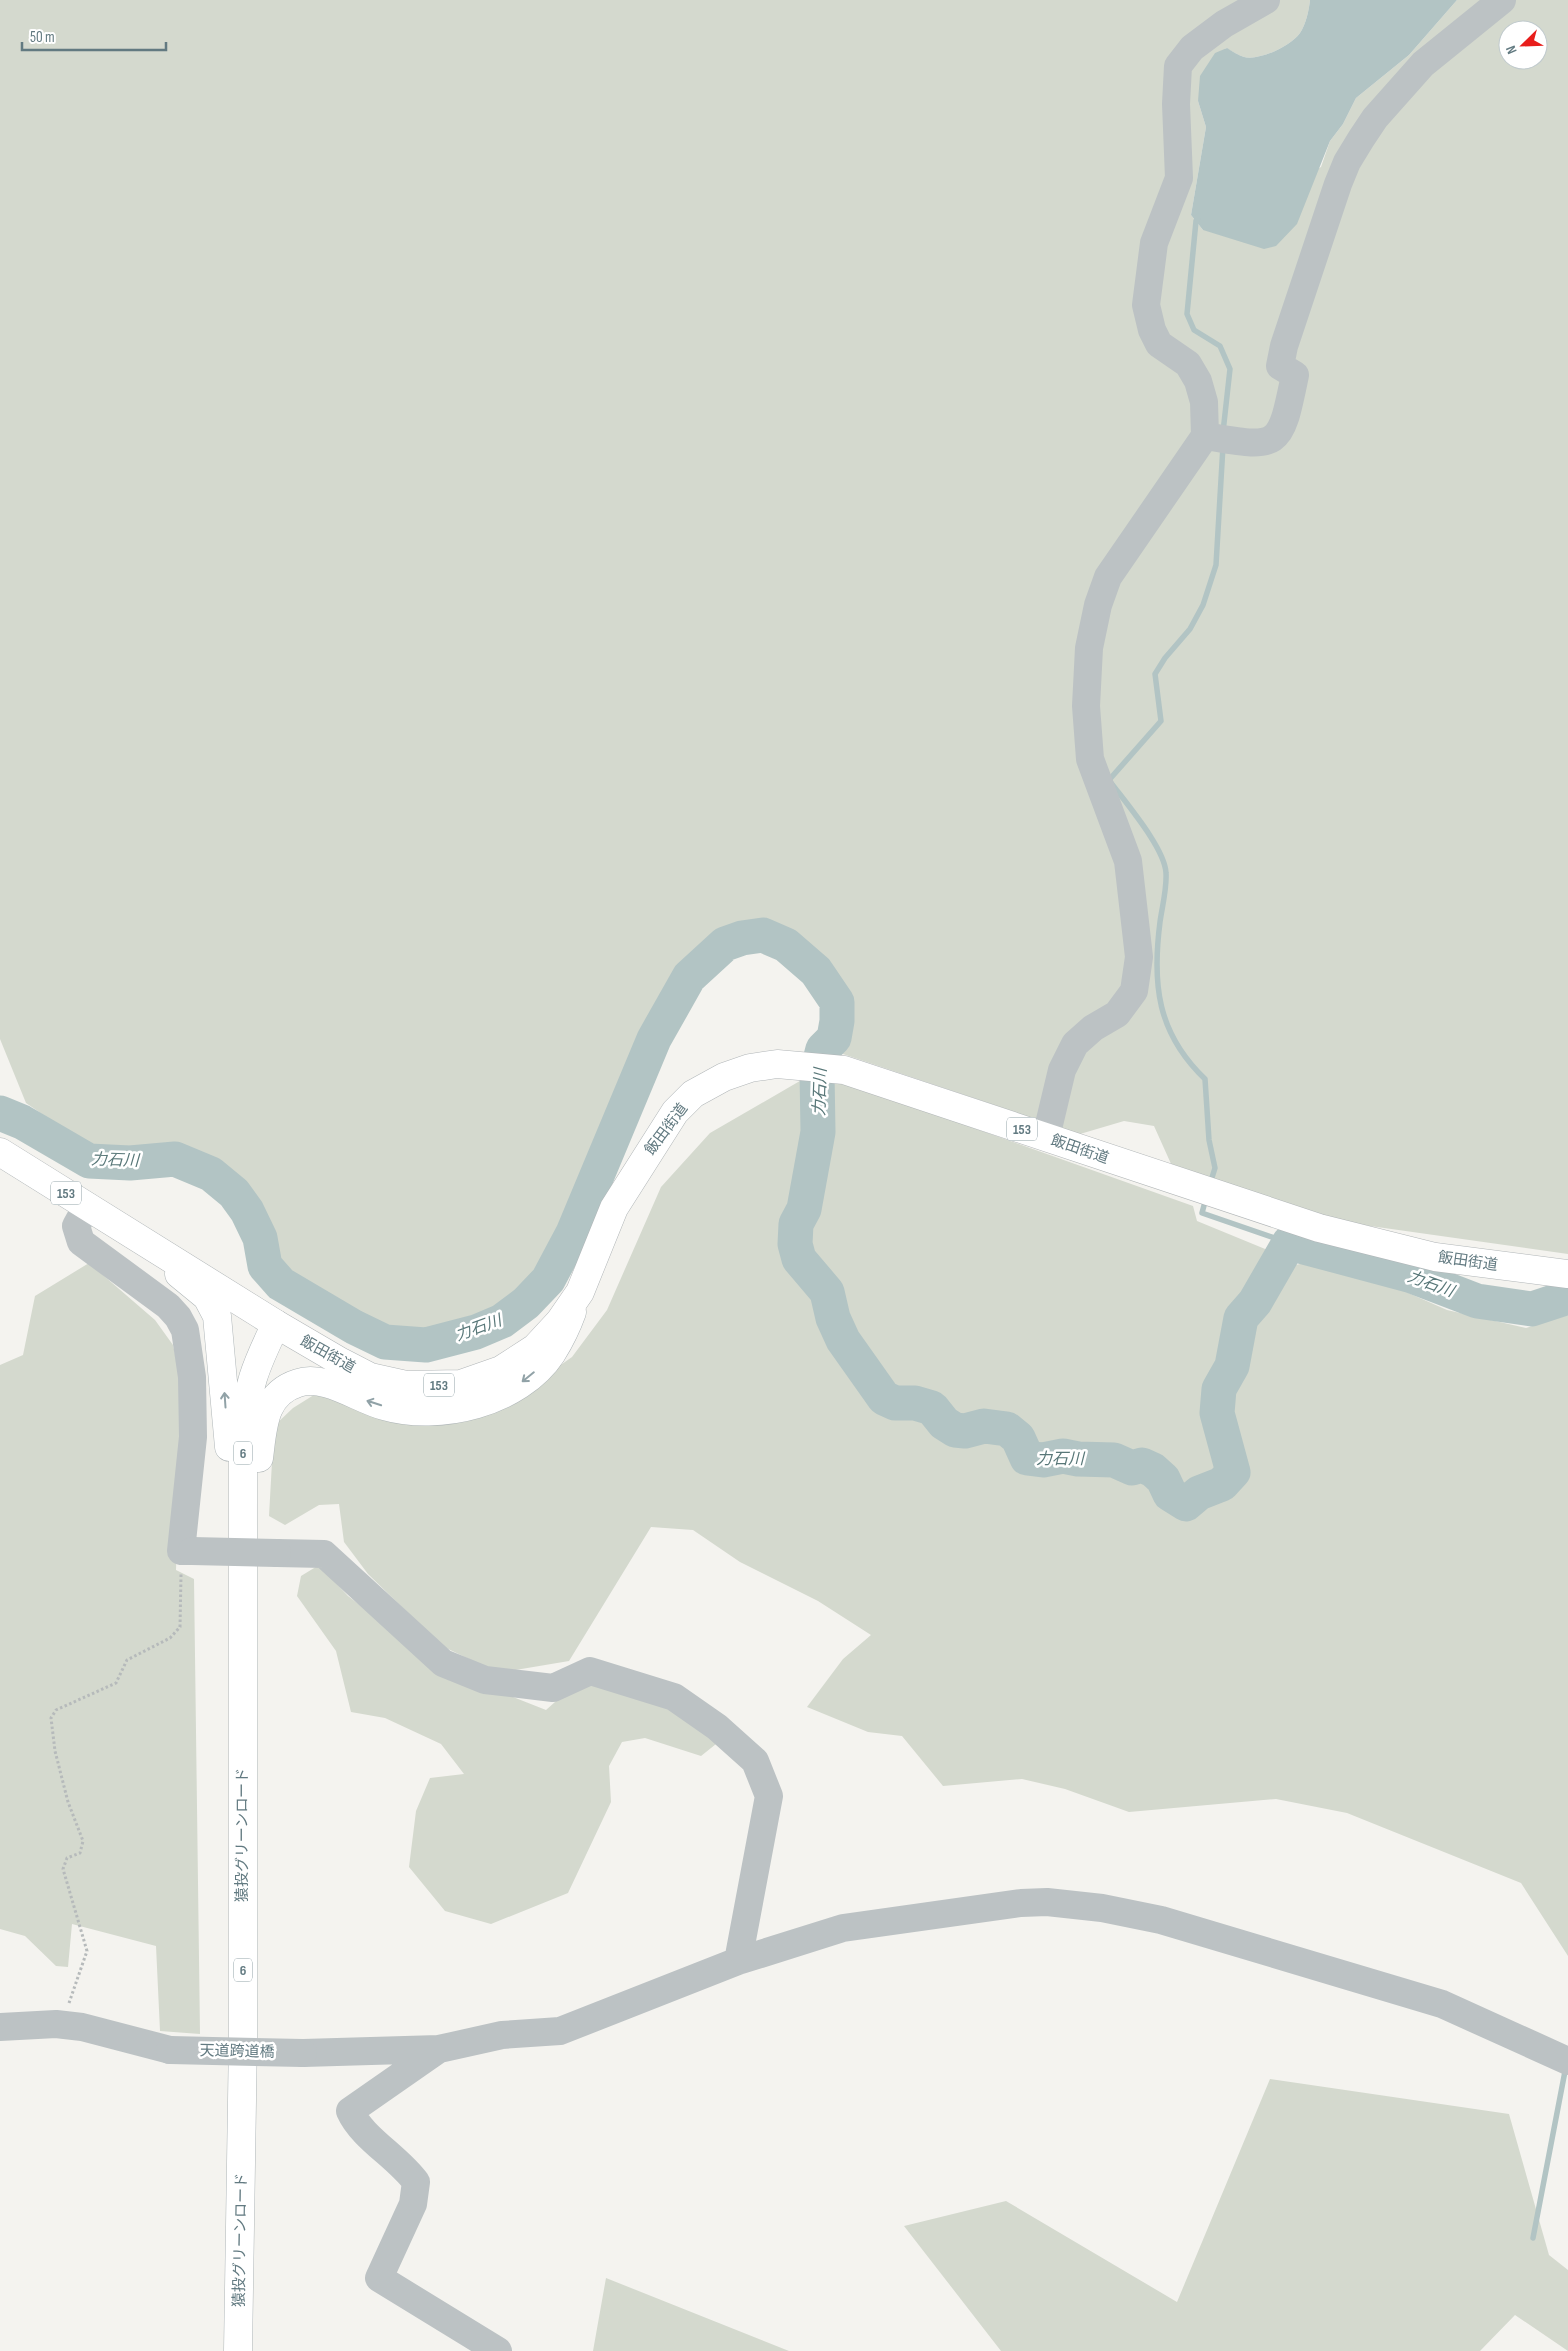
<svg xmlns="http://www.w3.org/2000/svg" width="1568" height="2351" font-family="'Sofia Sans Condensed','Noto Sans JP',sans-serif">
  <rect width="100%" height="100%" fill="#f4f3ef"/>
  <path fill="#d4d9ce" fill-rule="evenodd" d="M0,0h1310c-1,10 -4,24 -10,33 -9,13 -41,28 -56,24 -6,-2 -12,-6 -18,-9l-28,53 8,26 -15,88 12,15 118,-63 9,-26 13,-17 13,-26 53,-43 48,-55h111v1254l-205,-29 -71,-17 -120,-42 -18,-40 -30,-5 -44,13 -240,-81 1,-46 -5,-17 -45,-54 -34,-8 -34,10 -34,25 -40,68 -80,181 -10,36 -28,44 -26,20 -32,14 -57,9h-27l-32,-11 -46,-24 -30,-30 -30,-75 -49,-38 -46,-7 -57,3 -73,-50 -26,-64zM1508,30h30v30h-30z
    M805,1078l39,4 349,124 4,15 73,30 7,14 12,1 28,-5 71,23 59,26 79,18 42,-13v641l-47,-73 -174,-70 -71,-14 -147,13 -64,-23 -43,-10 -79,7 -41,-50 -34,-4 -61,-25 36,-48 28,-24 -53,-34 -78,-39 -47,-32 -42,-3 -82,134 -71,12 -56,-27 -74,-72 -24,-32 -5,-38 -20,1 -34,20 -16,-9 5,-90 19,-18 24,-15 207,-2 48,-34 35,-47 54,-123 49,-54z
    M89,1263l66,57 18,25 9,41 -6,184 18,9 6,455 -40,-3 -4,-85 -84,-22 -4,43 -12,-1 -31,-30 -25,-7v-564l23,-10 12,-59z
    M319,1565l29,31 97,74 101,40 27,-24c11,0 25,-3 35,-1 38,6 83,31 108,59l-15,12 -56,-18 -23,4 -13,24 2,36 -43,91 -77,31 -46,-13 -36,-44 7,-56 14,-33 34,-4 -23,-30 -56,-26 -34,-6 -15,-61 -39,-55 4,-20z
    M1270,2079l239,35 40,141 19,15v81l-53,-36 -35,36h-479l-97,-125 102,-25 171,101z
    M606,2278l183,73h-196z"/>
  <path fill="#b2c4c4" d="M1310,0h147l-48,55 -53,43 -13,26 -13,17 -33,83 -21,22 -12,3 -61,-19 -12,-15 15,-88 -8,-26 2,-25 15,-23 12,-5c5,3 11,7 17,9 15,4 47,-11 56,-24 6,-9 9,-23 10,-33z"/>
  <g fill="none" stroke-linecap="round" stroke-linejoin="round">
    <path stroke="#b2c4c4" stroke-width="5.5" d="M1199,216l-3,5 -9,93 7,16 26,16 10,23 -7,63
      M1210,1184l5,-16 -6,-28 -4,-61c-48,-46 -53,-95 -45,-157 2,-15 7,-33 6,-49 -1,-25 -41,-71 -57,-93l52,-59 -6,-47 10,-16 25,-29 13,-24 13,-40 7,-119
      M1206,1198l-4,15 87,30
      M1533,2238l33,-172"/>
    <path stroke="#b2c4c4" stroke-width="35" d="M0,1113l22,9 67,39 41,2 45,-4 36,15 23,19 13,18 13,27 5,28 16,18 73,43 31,15 41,3 50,-13 26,-11 24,-18 22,-23 25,-47 81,-194 35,-62 36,-33 17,-6 21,-3 23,10 30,26 21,31v19l-3,17 -11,11 -6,23 1,60 -14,77 -8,15 -1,20 4,15 28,33 6,26 10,22 41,58 11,5h20l17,5 12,15 11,7 10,1 19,-5 23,3 11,9 9,20 16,2 20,-4 15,3 36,1 18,8 10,-3 11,5 10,9 7,15 16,10 13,-11 23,-9 11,-12 -16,-59 2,-24 13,-23 9,-48 14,-16 34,-59 120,32 68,26 55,8 36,-12"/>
    <g stroke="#afb6b8" stroke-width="29">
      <path id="major" d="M179,1274l28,23 10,19 12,131
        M259,1458c4,-31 4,-64 39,-75 27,-9 60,16 86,23 55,16 135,-3 168,-53 8,-13 15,-27 20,-41
        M238,2351l5,-313v-603c4,-48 12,-68 33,-111"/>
    </g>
    <g stroke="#b1b6b8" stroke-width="29">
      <path id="highway" d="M0,1152l276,172 65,38 29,15 36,8 55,-1 40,-14 34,-22 25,-27 20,-29 34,-84 61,-96 18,-18 31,-17 26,-9 27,-4 67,6 475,158 116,29 133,17"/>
    </g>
    <path stroke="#b6babb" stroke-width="3" stroke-dasharray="2.5 2.5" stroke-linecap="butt" d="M69,2003l18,-52 -24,-82 4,-11 13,-5 3,-12 -15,-39 -13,-51 -4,-33 5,-8 60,-27 11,-23 43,-22 10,-11 1,-53"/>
    <path stroke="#bcc2c4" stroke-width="28" d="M1205,436c75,13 75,13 90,-61l-15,-9 4,-20 54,-162 9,-22 14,-23 14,-21 48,-54 79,-64
      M1046,1137l16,-67 13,-26 18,-16 24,-14 17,-23 5,-34 -11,-96 -38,-102 -4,-53 3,-58 9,-43 10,-28 97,-141 -1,-34 -6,-21 -10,-17 -29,-20 -7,-14 -6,-25 8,-62 25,-65 -3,-74 2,-38 14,-18 32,-24 42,-24
      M87,1206l-11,20 5,16 87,64 10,11 7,13 7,47 1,60 -12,114h11
      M277,1553l47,1 119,109 42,17 68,8 37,-17 84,26 43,30 38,34 14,35 -31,165
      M0,2027l56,-3 26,3 88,23
      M439,2049l-89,62c12,27 48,46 66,71l-3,22 -34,74 119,73
      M303,2053l136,-4 63,-14 58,-4 178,-70 105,-33 178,-25 26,-1 55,6 59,12 281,84 126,57"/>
    <use href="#major" stroke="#fff" stroke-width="28"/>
    <use href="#highway" stroke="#fff" stroke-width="28"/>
    <path stroke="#bcc2c4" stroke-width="28" d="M192,1551l85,2
      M170,2050l133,3"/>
  </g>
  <defs><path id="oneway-shaft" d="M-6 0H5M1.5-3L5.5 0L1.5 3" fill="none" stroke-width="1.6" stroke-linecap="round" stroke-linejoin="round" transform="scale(1.25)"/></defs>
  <g stroke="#91a2a7">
    <use href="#oneway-shaft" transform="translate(528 1377) rotate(141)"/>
    <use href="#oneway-shaft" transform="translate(225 1400) rotate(-94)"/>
    <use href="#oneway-shaft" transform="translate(374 1403) rotate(-162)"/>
  </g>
  <g text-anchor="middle" stroke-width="5" stroke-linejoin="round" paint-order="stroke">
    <g fill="#fff" stroke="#91a2a7" stroke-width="1">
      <rect x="1007" y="1117.5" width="30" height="23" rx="4"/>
      <rect x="51" y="1181.5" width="30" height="23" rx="4"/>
      <rect x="424" y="1373.5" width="30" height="23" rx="4"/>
      <rect x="234" y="1441.5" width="18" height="23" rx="4"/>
      <rect x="234" y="1958.5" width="18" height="23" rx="4"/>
    </g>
    <g font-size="14" font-weight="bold" fill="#627a81">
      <text x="1022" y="1134">153</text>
      <text x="66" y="1198">153</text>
      <text x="439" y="1390">153</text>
      <text x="243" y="1458">6</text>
      <text x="243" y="1975">6</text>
    </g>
    <g font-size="15" fill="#627a81" stroke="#fff">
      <text transform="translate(666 1129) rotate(-53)" y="5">飯田街道</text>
      <text transform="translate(1080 1149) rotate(19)" y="5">飯田街道</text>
      <text transform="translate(1468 1261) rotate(8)" y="5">飯田街道</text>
      <text transform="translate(328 1354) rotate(29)" y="5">飯田街道</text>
      <text transform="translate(242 1835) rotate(-90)" y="5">猿投グリーンロード</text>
      <text transform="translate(237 2051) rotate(1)" y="5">天道跨道橋</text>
      <text transform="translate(240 2240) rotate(-89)" y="5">猿投グリーンロード</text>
    </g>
    <g font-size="16" font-style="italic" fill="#587778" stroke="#fff">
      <text transform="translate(819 1092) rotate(-88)" y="6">力石川</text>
      <text transform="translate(115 1159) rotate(2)" y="6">力石川</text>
      <text transform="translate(1431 1283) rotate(20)" y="6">力石川</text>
      <text transform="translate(478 1327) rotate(-20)" y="6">力石川</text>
      <text x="1060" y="1464">力石川</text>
    </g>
  </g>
  <g transform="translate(1523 45) rotate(247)"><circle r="24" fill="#ffffff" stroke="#c0cacd"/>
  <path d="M0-4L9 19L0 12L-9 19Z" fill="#e81d1b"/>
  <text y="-8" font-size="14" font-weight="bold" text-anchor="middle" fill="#627a81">N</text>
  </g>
  <path d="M22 42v8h144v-8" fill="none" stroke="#627a81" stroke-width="2.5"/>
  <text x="30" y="42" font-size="15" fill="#627a81" stroke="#ffffff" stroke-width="4" paint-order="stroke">50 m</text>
</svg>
